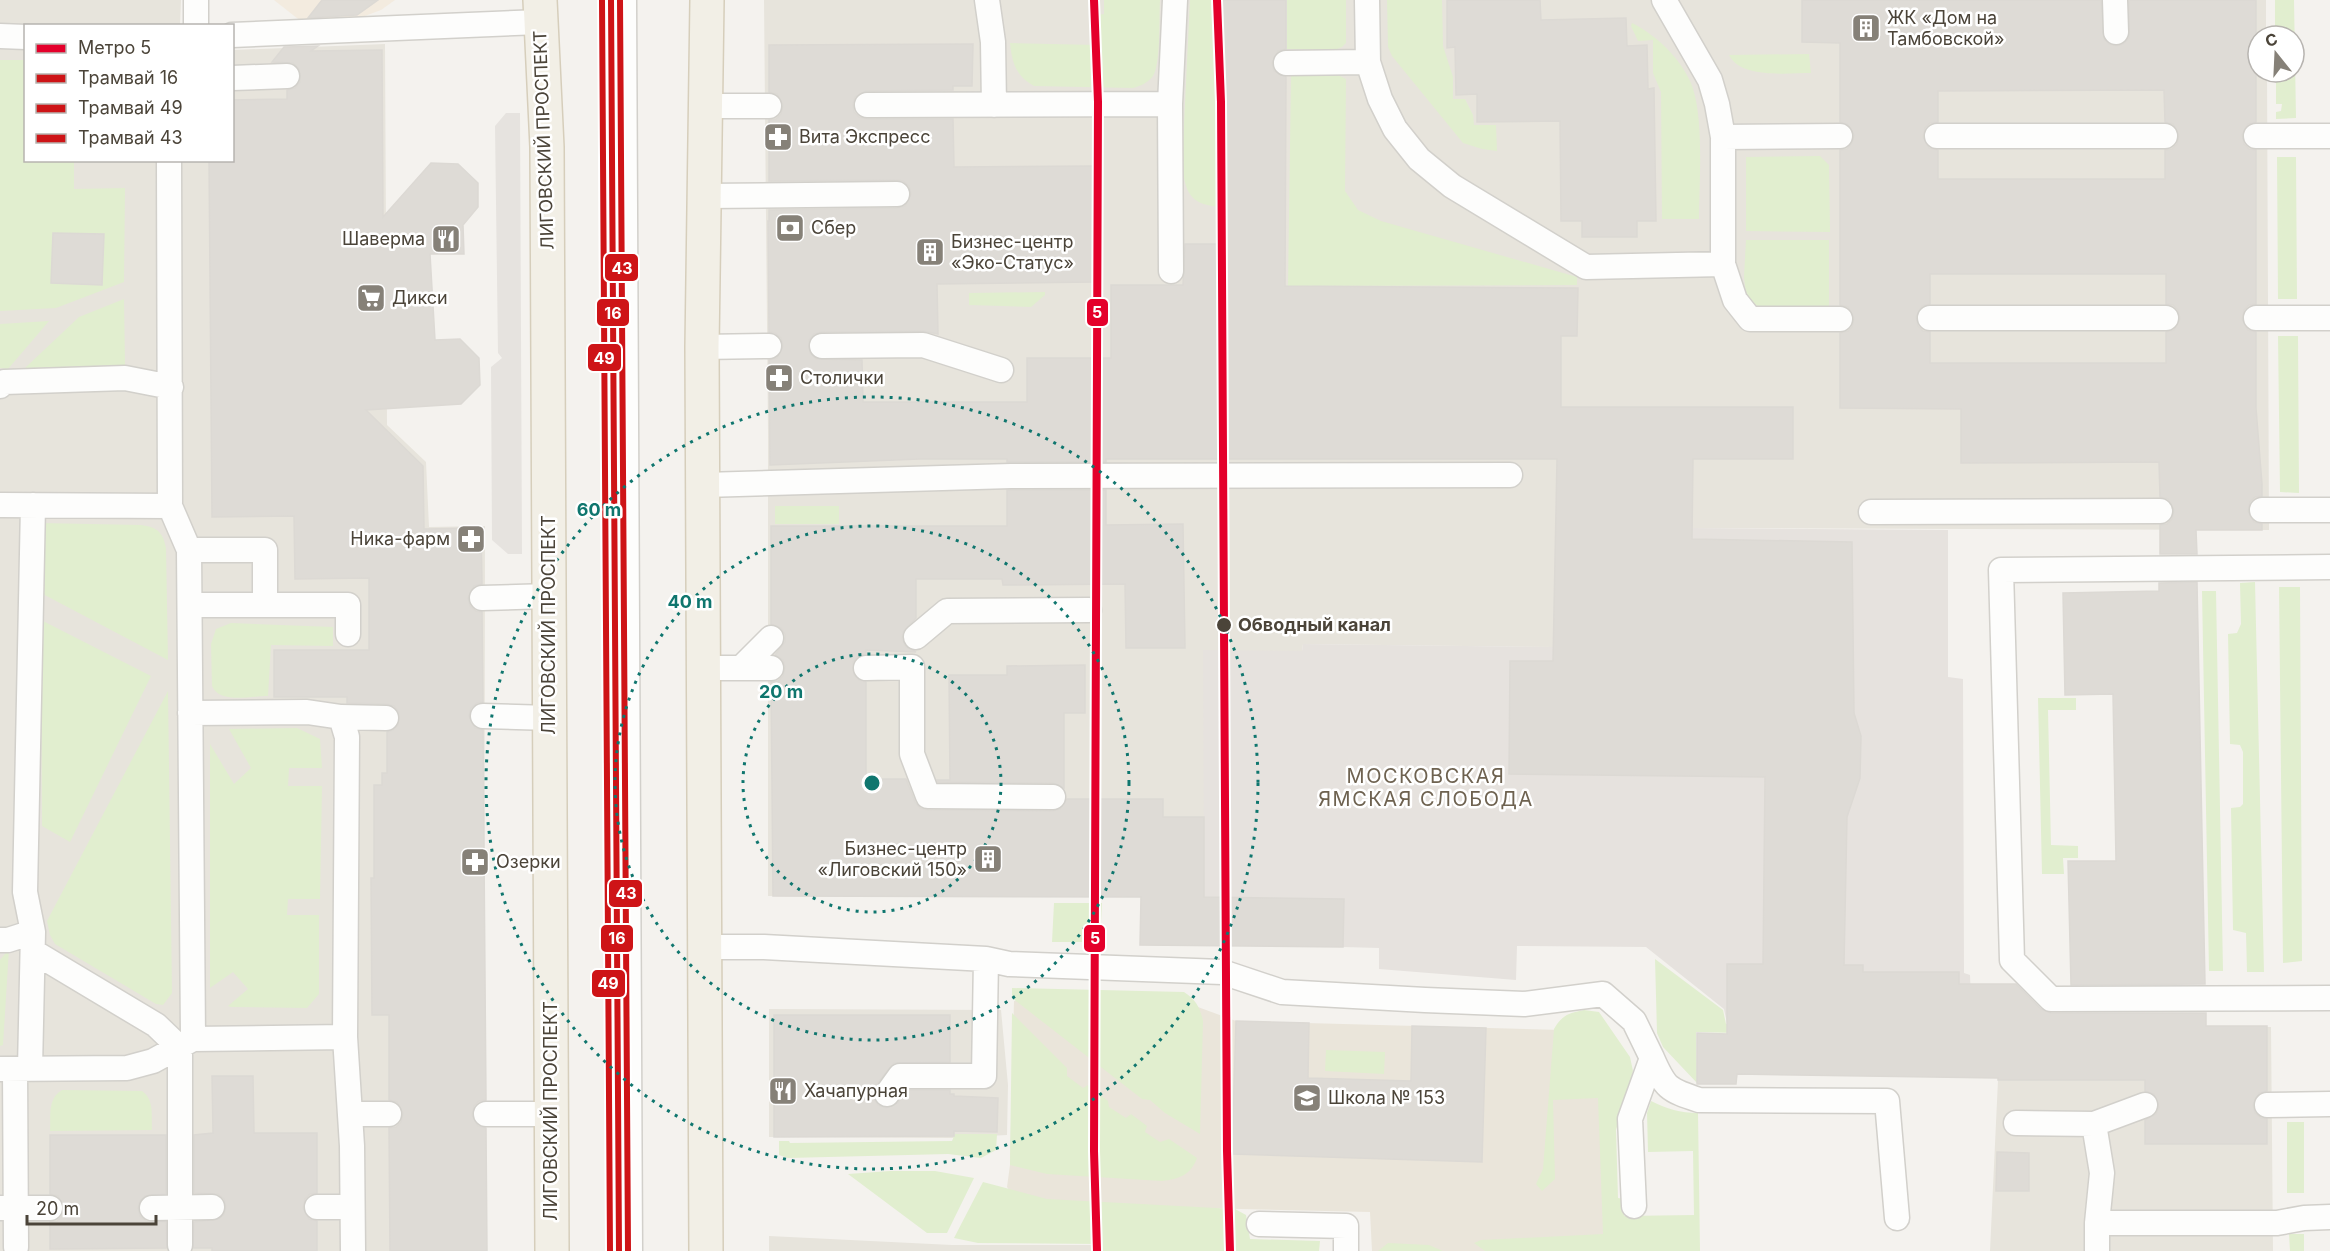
<svg xmlns="http://www.w3.org/2000/svg" width="2330" height="1251" font-family="Inter,sans-serif">
  <rect width="100%" height="100%" fill="#f4f2ee"/>
  <path fill="#e7e4dc" d="M0,0h181l-1,25 -154,1v134h206l1,-110 152,-6 2,381 39,37 3,65 56,-1 -1,725h-484z
    M764,0h1502v36h-8v36h9l2,458 -577,-2 1,-33 -137,-1 -2,153 -251,-3 -1,7 -98,166v80l-436,-1v-463z
    M769,1009l232,1 7,75 -1,50 -56,3 -182,-1z
    M1999,1026l272,1 2,224h-283l8,-171z
    M769,1236l183,9h146v6h-329z"/>
  <path fill="#f3ebdf" d="M274,0h121l-14,10 -19,7 -22,4 -38,1z"/>
  <path fill="#e6e2de" d="M1556,493l137,2v33l255,2v147l15,2 1,294 6,2 2,49 -245,-1 -3,-14 -78,-62 -129,-1 -1,34 -137,-11v-21l-36,-1 1,-48 -140,-2 -1,-247 99,1 1,-7 250,3z"/>
  <path fill="#eae5da" d="M1014,1001l173,2 49,18 363,10 8,220h-235l-2,-39 -257,-6 -99,-9 -7,-10 3,-22z"/>
  <path fill="#e1eecf" d="M1104,0h56c-1,17 1,63 -7,76 -5,7 -13,10 -20,12l-99,-2c-18,-10 -22,-23 -24,-43l87,2v-30l7,-1z
    M1190,0h33l-1,207c-30,-2 -36,-11 -40,-41z
    M1287,0h59v43l-4,4 -7,3 -48,-1z
    M1387,0h55l1,46 10,31v22h12l8,16 1,10h22l1,26 -15,-2 -19,-6 -71,-87 -4,-9z
    M2275,0h19l2,118 -20,1v-7l5,-1 1,-7h-6v-32h18v-36h-19z
    M1632,23c24,12 47,34 58,58 15,33 9,101 9,138h-37l-1,-127 -8,-19v-33l-15,1 -7,-15z
    M1809,54l2,19c-23,0 -70,6 -82,-18z
    M0,60h25l1,100 48,1v28l51,-1 -1,94 -68,26 -56,3z
    M1338,75l8,4 -1,112 13,19 23,11 196,56v8l-289,1 3,-210z
    M1820,156l9,9 1,67 -84,-1v-74z
    M2277,157h19l1,142h-19z
    M1746,240h83v67l-72,-1 -11,-11 -2,-18z
    M1045,292v3l-14,12 -62,-2v-12z
    M124,299l1,66 -100,3 54,-51z
    M49,321l-41,48 -8,-1v-44z
    M2278,336h20l1,157 -19,-1z
    M775,506h64v18h-64z
    M38,523l103,2c16,2 22,7 25,23l2,112 -129,-68z
    M2255,582l9,390h-17l-1,-39 -13,-3 -2,-122 9,-1 3,-3v-52l-3,-7 -10,-1 -2,-110 9,-1 4,-9 -1,-41z
    M2279,587h21l2,374 -19,2z
    M2202,591h14l7,380h-14z
    M41,620l110,56 -81,166 -28,-16z
    M231,623l102,4v19l-62,-1 -3,51c-16,0 -49,8 -56,-10l-1,-42 5,-15z
    M168,691l4,302 -9,12 -7,-1 -101,-60 -5,-9 -3,-14z
    M2038,698h38v12h-28l3,135 27,1v12h-15l1,16h-22z
    M297,728l23,11 2,29h-33l-1,18h34l-2,113h-32l-1,16h32v79l-12,14 -76,-1 -3,-1 20,-17 -15,-17 -23,16v-244l24,40 17,-16 -22,-39z
    M1054,903h48l-2,39h-48z
    M9,949l-6,96 -3,1v-86z
    M1655,959l68,51 3,14 12,1v8l-42,-1 1,51 -34,-36 -6,-14z
    M1012,988l172,4c12,8 16,15 19,29l-3,113 -35,-21 -15,-13 -8,-1 -130,-101z
    M1584,1010l15,2 31,45 3,14 -17,59 2,68 6,1v17l70,-1 -1,-64 -45,1 -1,-39 4,-12c16,8 29,12 47,12l2,138h-215l-11,-8 7,-3 122,-6 -5,-136 -45,2 2,79 -13,12 -6,-7 7,-15 11,-140c8,-14 15,-16 30,-19z
    M1012,1013l55,55v8l16,12 5,-3 20,16 1,6 17,11 5,-4 16,12 -2,6 15,10 9,-3 28,19c-6,17 -18,21 -35,23l-115,-7 -37,-9z
    M1326,1050l59,2 -1,22 -59,-3z
    M62,1090l80,1c13,9 9,26 10,39l-102,1c1,-15 -3,-32 12,-41z
    M2287,1122h17v71h-17z
    M955,1134h42l-1,16 -15,8 -33,-4 -160,4 -9,-3v-14h10l1,2 162,-2z
    M890,1171h45l39,7 -27,55h-20l-79,-59z
    M983,1182l64,17 188,10 11,6 4,24 70,2 -1,10h-218v-7l-123,-1 -24,-5z
    M2289,1234h15v17h-14z
    M1388,1243l41,2 14,6h-65z"/>
  <path fill="#e6e3df" d="M506,113h14l2,441h-14l-16,-14 -1,-173 11,-9 -4,-5 -3,-227z"/>
  <path fill="#dedbd6" stroke="#dcd9d4" stroke-width="1.5" fill-rule="evenodd" d="M322,0h56l-21,15 -49,3z
    M1223,0h63v49l-8,2 -6,12 2,8 12,6 -1,209 293,2 -1,48h-16v71h232v52h-100l-1,80 160,3 2,171 7,23 -1,42 -13,39 -3,148h19v7h96v12h57l25,25 10,4h155v13h61v65l-8,2 -6,12 2,8 6,5 6,1v25h-122v-24l11,-6 3,-7 -5,-13 -9,-3v-11h-147v-2l-261,-4 -1,10h-39v-51l30,1v-70h36l2,-187 -256,-3 1,-113h43l4,-202h-451v3h-99v-3h-87l-150,6 -1,-105 8,-2 6,-12 -2,-8 -6,-5 -6,-1 -1,-111h1v-11l128,-2 8,-2 6,-12 -2,-8 -6,-5 -6,-1 -128,1v-61l7,-1 5,-5 2,-9 -6,-11 -8,-2v-47l204,-1 -1,42h-19v4l-87,1 -11,6 -2,7 1,8 5,5 8,2h86l1,48 139,-1v116l-156,2 1,50 -15,-3 -101,1 -8,2 -5,6 1,13 6,6 46,1 1,42h164v-44h84v-73h72l2,-41h37z
    M1447,0h93l1,20 85,-2 1,28 20,-1 1,44 6,-1 2,133h-19v16h-55v-16h-21l-1,-100 -83,1v-28l-21,1 -1,-48 -8,1z
    M1802,0h299l3,39 5,5 7,2 7,-2 6,-6v-38h127v122l-8,2 -6,11 2,9 5,5 7,1v154l-7,1 -5,5 -2,9 6,11 8,2v76l6,76v12l-7,1 -5,5 -2,9 6,11 8,2v6h-66l1,24h-37v-29l7,-1 5,-5 2,-9 -6,-11 -8,-2 -1,-35 -198,1v-54l-121,-1v-75l8,-2 4,-4 2,-9 -6,-11 -8,-2v-155l7,-1 5,-6 2,-8 -7,-11 -7,-2v-79l-38,-1zM2164,90l1,32 8,2 6,11 -2,9 -5,5 -7,1v29h-227v-29l-9,-2 -6,-11 2,-9 5,-5 8,-1v-31zM1930,274h236v30l7,1 5,5 2,9 -6,11 -8,2v31h-236v-31l-7,-1 -5,-5 -2,-9 6,-11 8,-2z
    M318,46l-7,5 71,-1 1,167 48,-54 27,1 20,19v24l-15,18 1,29h-34l5,86 25,-1 19,19 1,27 -19,19 -95,6 57,56 1,63 57,-1 1,56 -8,2 -6,12 2,8 6,5 6,1 1,90 -6,1 -6,5 -2,8 6,12 8,2 3,370 -7,1 -5,5 -2,9 6,11 8,2 1,123h-97l-1,-123 7,-1 5,-5 2,-9 -6,-11 -8,-2v-85h-17l-1,-137h3v-93h8v-12h5v-41l6,-2 5,-5 1,-13 -5,-6 -7,-2 -40,-1v-6h-73v-47h95v-72l-74,1 -1,-63 -82,1 -3,-357h23v-60l55,-1v-9l8,-2 5,-6 -1,-13 -6,-6 -21,-1 12,-15z
    M53,233l51,1 -2,51 -51,-2z
    M1007,490h99v35l77,-1 2,124h-59l-1,-64 -122,1 -1,-6h-86v39l-13,14 -1,7 4,8 10,5 -50,-2v4l-8,2 -5,6 1,13 5,5 7,2v97h40l9,23 5,6 8,2 125,1 7,-2 7,-10h96v18h41v80l140,2 -1,48 -203,-2 1,-48 -368,-1 -2,-214 7,-1 5,-5 2,-9 -2,-7 -8,-5 10,-13v-8l-4,-6 -10,-4v-98h236z
    M2197,582l8,402 -134,1 -3,-124h48l-3,-167 -48,1 -2,-102 96,-2v-8z
    M1085,665v48h-21v75l-11,-5 -115,-1 -1,-2h13l-1,-105h58v-9z
    M774,1015h176v47l-56,1 -19,23 -2,6 1,7 4,6 8,3 12,-5 9,-13h43v4h4v2l44,2 -1,34 -43,-1v5l-180,1z
    M1236,1021l73,2 -1,55 103,3 1,-55 74,2 -4,134 -250,-8z
    M212,1076h41l1,57h63v60l-7,1 -5,5 -2,9 6,11 8,2v30h-105v-3h-19l1,-26 25,-3 5,-5 2,-7 -2,-8 -6,-5 -24,-1v-58l19,-2z
    M50,1135h116v59l-21,2 -5,5 -2,7 2,8 6,5 20,1 1,26 -117,1v-27l7,-1 5,-5 2,-9 -6,-11 -8,-2z
    M1997,1152l32,1v38h-33z"/>
  <g fill="none" stroke-linecap="round" stroke-linejoin="round">
    <g stroke="#d2d0cb" stroke-width="27">
      <path id="lane" d="M196,0v26
        M624,0l6,1251
        M987,0l6,42 1,63
        M1367,0l1,62 12,37 15,30 24,30 33,27 134,81 137,-3
        M1664,0l46,80 7,24 6,33v127l12,36 15,19h90
        M2115,0l1,32
        M232,35l308,-13
        M0,36l26,1
        M1286,63l82,-1
        M232,78l55,-2
        M1170,104l1,167
        M867,105l303,-1 5,-104
        M706,106h63
        M1937,136h228
        M2256,136h74
        M1723,137l117,-1
        M169,160l1,346 19,44 4,489
        M705,196l192,-2
        M1930,318h236
        M2256,318h74
        M822,346l101,-1 78,25
        M702,347l67,-1
        M0,386l4,-4 121,-4 46,9
        M704,485l307,-9 499,-1
        M0,505l170,1
        M2262,510h68
        M1871,512l289,-1
        M189,550h76v55
        M2330,567l-329,3 11,390 39,39 279,-1
        M482,598l67,-2
        M190,605h158v29
        M916,637l31,-26 142,-1
        M705,668h66
        M741,668l30,-30
        M866,668l46,-1v87l16,42 125,1
        M190,713l117,-1 34,5 6,20 -2,300 7,109 1,105
        M483,716l67,2
        M341,717l45,1
        M0,940h8l25,-8
        M705,947h59l222,12 23,5 213,8 60,20 143,8 99,4 79,-10 31,27 18,37 -22,61 4,87
        M34,952l122,73 24,23v197
        M1652,1058c13,30 16,32 47,42l188,1 10,117
        M30,1068l3,-136 -8,-40 8,-387
        M0,1069l127,-1 26,-7 40,-22 152,-2
        M15,1069l1,178
        M887,1094l13,-18h84l2,-117
        M2267,1105l63,-1
        M350,1114h39
        M486,1114h66
        M2016,1123l78,1 8,49 -5,50
        M2094,1124l51,-19
        M317,1207h35
        M1,1208h49
        M152,1208l60,-1
        M1259,1224l87,2v25
        M2097,1251v-28h180l27,-5 26,-1"/>
    </g>
    <g stroke="#d6cebb" stroke-width="36">
      <path id="primary" d="M540,0l7,147 5,1104
        M706,1251l-4,-904 5,-347"/>
    </g>
    <use href="#lane" stroke="#fdfdfc" stroke-width="24"/>
    <use href="#primary" stroke="#f2efe6" stroke-width="33"/>
    <g stroke="#fff" stroke-width="10">
      <path id="tram-1" d="M611,0l8,1251"/>
    </g>
    <g stroke="#fff" stroke-width="10">
      <path id="tram-2" d="M602,0l8,1251"/>
    </g>
    <g stroke="#fff" stroke-width="10">
      <path id="tram-3" d="M620,0l8,1251"/>
    </g>
    <use href="#tram-1" stroke="#ce1417" stroke-width="6"/>
    <use href="#tram-2" stroke="#ce1417" stroke-width="6"/>
    <use href="#tram-3" stroke="#ce1417" stroke-width="6"/>
    <g stroke="#fff" stroke-width="12">
      <path id="metro-1" d="M1094,0l4,102 -4,1049 3,100
        M1217,0l4,102 6,1049 3,100"/>
    </g>
    <use href="#metro-1" stroke="#e4002b" stroke-width="8"/>
  </g>
  <g fill="none" stroke="#0f766e" stroke-width="3" stroke-dasharray="3 6">
    <circle cx="872" cy="783" r="129"/>
    <circle cx="872" cy="783" r="257"/>
    <circle cx="872" cy="783" r="386"/>
  </g>
  <defs>
    <g id="building-square" transform="scale(1.5)"><rect x="-9" y="-9" width="18" height="18" rx="4" fill="#868178" stroke="#fff"/><path d="M-4-6H4V6H1V3H-1V6H-4ZM-2.5-4.3h1.7v1.8h-1.7ZM.8-4.3h1.7v1.8H.8ZM-2.5-1h1.7V.8h-1.7ZM.8-1h1.7V.8H.8Z" fill="#fff"/></g>
    <g id="pharmacy-square" transform="scale(1.5)"><rect x="-9" y="-9" width="18" height="18" rx="4" fill="#868178" stroke="#fff"/><path d="M-2-6h4v4h4v4h-4v4h-4v-4h-4v-4h4Z" fill="#fff"/></g>
    <g id="bank-square" transform="scale(1.5)"><rect x="-9" y="-9" width="18" height="18" rx="4" fill="#868178" stroke="#fff"/><path d="M-6-4H6V4H-6ZM0-2.3a2.3 2.3 0 1 0 0 4.6a2.3 2.3 0 1 0 0-4.6Z" fill="#fff"/></g>
    <g id="restaurant-square" transform="scale(1.5)"><rect x="-9" y="-9" width="18" height="18" rx="4" fill="#868178" stroke="#fff"/><path d="M-5-6h1v4h1v-4h1v4h1v-4h1v5L-1.5 .5V6h-2V.5L-5-1ZM5-6V6H3V1.5H1.5Q1.5-4 5-6Z" fill="#fff"/></g>
    <g id="supermarket-square" transform="scale(1.5)"><rect x="-9" y="-9" width="18" height="18" rx="4" fill="#868178" stroke="#fff"/><path d="M-6-5.5h2.5l.6 2H6L4.5 2H-2.5L-4.4-4H-6ZM-1.5 3.2a1.3 1.3 0 1 0 .1 0ZM3 3.2a1.3 1.3 0 1 0 .1 0Z" fill="#fff"/></g>
    <g id="school-square" transform="scale(1.5)"><rect x="-9" y="-9" width="18" height="18" rx="4" fill="#868178" stroke="#fff"/><path d="M0-5L7-2L0 1L-7-2ZM-4 1L0 2.5L4 1V4Q0 6-4 4Z" fill="#fff"/></g>
  </defs>
  <g fill-rule="evenodd">
    <use href="#building-square" x="1866" y="28"/>
    <use href="#pharmacy-square" x="778" y="137"/>
    <use href="#bank-square" x="790" y="228"/>
    <use href="#restaurant-square" x="446" y="239"/>
    <use href="#building-square" x="930" y="252"/>
    <use href="#supermarket-square" x="371" y="298"/>
    <use href="#pharmacy-square" x="779" y="378"/>
    <use href="#pharmacy-square" x="471" y="539"/>
    <use href="#building-square" x="988" y="859"/>
    <use href="#pharmacy-square" x="475" y="862"/>
    <use href="#restaurant-square" x="783" y="1091"/>
    <use href="#school-square" x="1307" y="1098"/>
  </g>
  <circle fill="#4b4439" stroke="#fff" stroke-width="2" cx="1224" cy="625" r="8"/>
  <g text-anchor="middle" stroke-width="5" stroke-linejoin="round" paint-order="stroke">
    <g font-size="18" fill="#4b4439" stroke="#fff" text-anchor="start">
      <text x="1887" y="24">ЖК «Дом на<tspan x="1887" dy="21">Тамбовской»</tspan></text>
      <text x="799" y="143">Вита Экспресс</text>
      <text x="811" y="234">Сбер</text>
      <text x="425" y="245" text-anchor="end">Шаверма</text>
      <text x="951" y="248">Бизнес-центр<tspan x="951" dy="21">«Эко-Статус»</tspan></text>
      <text x="392" y="304">Дикси</text>
      <text x="800" y="384">Столички</text>
      <text x="450" y="545" text-anchor="end">Ника-фарм</text>
      <text x="967" y="855" text-anchor="end">Бизнес-центр<tspan x="967" dy="21">«Лиговский 150»</tspan></text>
      <text x="496" y="868">Озерки</text>
      <text x="804" y="1097">Хачапурная</text>
      <text x="1328" y="1104">Школа № 153</text>
    </g>
    <g font-size="18" fill="#4b4439" stroke="#fff">
      <text transform="translate(544 140) rotate(-92)" y="6">ЛИГОВСКИЙ ПРОСПЕКТ</text>
      <text transform="translate(549 625) rotate(-90)" y="6">ЛИГОВСКИЙ ПРОСПЕКТ</text>
      <text transform="translate(551 1111) rotate(-90)" y="6">ЛИГОВСКИЙ ПРОСПЕКТ</text>
    </g>
    <g font-size="18" font-weight="bold" fill="#4b4439" stroke="#fff" text-anchor="start">
      <text x="1238" y="631">Обводный канал</text>
    </g>
    <g font-size="20" letter-spacing="1.5" fill="#6e6250" stroke="#fff">
      <text x="1426" y="783">МОСКОВСКАЯ<tspan x="1426" dy="23">ЯМСКАЯ СЛОБОДА</tspan></text>
    </g>
  </g>
  <circle cx="872" cy="783" r="9" fill="#0f766e" stroke="#fff" stroke-width="3"/>
  <g font-size="18" text-anchor="middle" font-weight="bold" fill="#0f766e" stroke="#fff" stroke-width="5" stroke-linejoin="round" paint-order="stroke">
    <text x="599" y="516">60 m</text>
    <text x="690" y="608">40 m</text>
    <text x="781" y="698">20 m</text>
  </g>
  <g stroke="#fff" stroke-width="2">
    <rect x="604" y="253" width="35" height="29" rx="6" fill="#ce1417"/>
    <rect x="1086" y="298" width="23" height="29" rx="6" fill="#e4002b"/>
    <rect x="596" y="298" width="34" height="29" rx="6" fill="#ce1417"/>
    <rect x="587" y="343" width="35" height="29" rx="6" fill="#ce1417"/>
    <rect x="608" y="879" width="35" height="29" rx="6" fill="#ce1417"/>
    <rect x="600" y="924" width="34" height="29" rx="6" fill="#ce1417"/>
    <rect x="1083" y="924" width="23" height="29" rx="6" fill="#e4002b"/>
    <rect x="591" y="969" width="35" height="29" rx="6" fill="#ce1417"/>
  </g>
  <g font-size="16" text-anchor="middle" font-weight="bold" fill="#fff">
    <text x="622" y="274">43</text>
    <text x="1097" y="318">5</text>
    <text x="613" y="319">16</text>
    <text x="604" y="364">49</text>
    <text x="626" y="899">43</text>
    <text x="617" y="944">16</text>
    <text x="1095" y="944">5</text>
    <text x="608" y="989">49</text>
  </g>
  <rect x="24" y="24" width="210" height="138" fill="#ffffff" stroke="#b7b4b0" stroke-width="1.5"/>
  <rect x="36" y="44" width="30" height="9" fill="#e4002b" stroke="#b7b4b0" stroke-width="1.5"/>
  <text x="78" y="54" font-size="18" fill="#4b4439">Метро 5</text>
  <rect x="36" y="74" width="30" height="9" fill="#ce1417" stroke="#b7b4b0" stroke-width="1.5"/>
  <text x="78" y="84" font-size="18" fill="#4b4439">Трамвай 16</text>
  <rect x="36" y="104" width="30" height="9" fill="#ce1417" stroke="#b7b4b0" stroke-width="1.5"/>
  <text x="78" y="114" font-size="18" fill="#4b4439">Трамвай 49</text>
  <rect x="36" y="134" width="30" height="9" fill="#ce1417" stroke="#b7b4b0" stroke-width="1.5"/>
  <text x="78" y="144" font-size="18" fill="#4b4439">Трамвай 43</text>
  <g transform="translate(2276 54) rotate(342)"><circle r="28" fill="#ffffff" stroke="#b7b4b0" stroke-width="1.5"/>
  <path d="M0-4.5L10 22L0 15L-10 22Z" fill="#868178"/>
  <text y="-9" font-size="16" font-weight="bold" text-anchor="middle" fill="#4b4439">С</text>
  </g>
  <path d="M27 1215v9h129v-9" fill="none" stroke="#4b4439" stroke-width="3"/>
  <text x="36" y="1215" font-size="18" fill="#4b4439" stroke="#ffffff" stroke-width="4.5" paint-order="stroke">20 m</text>
</svg>
